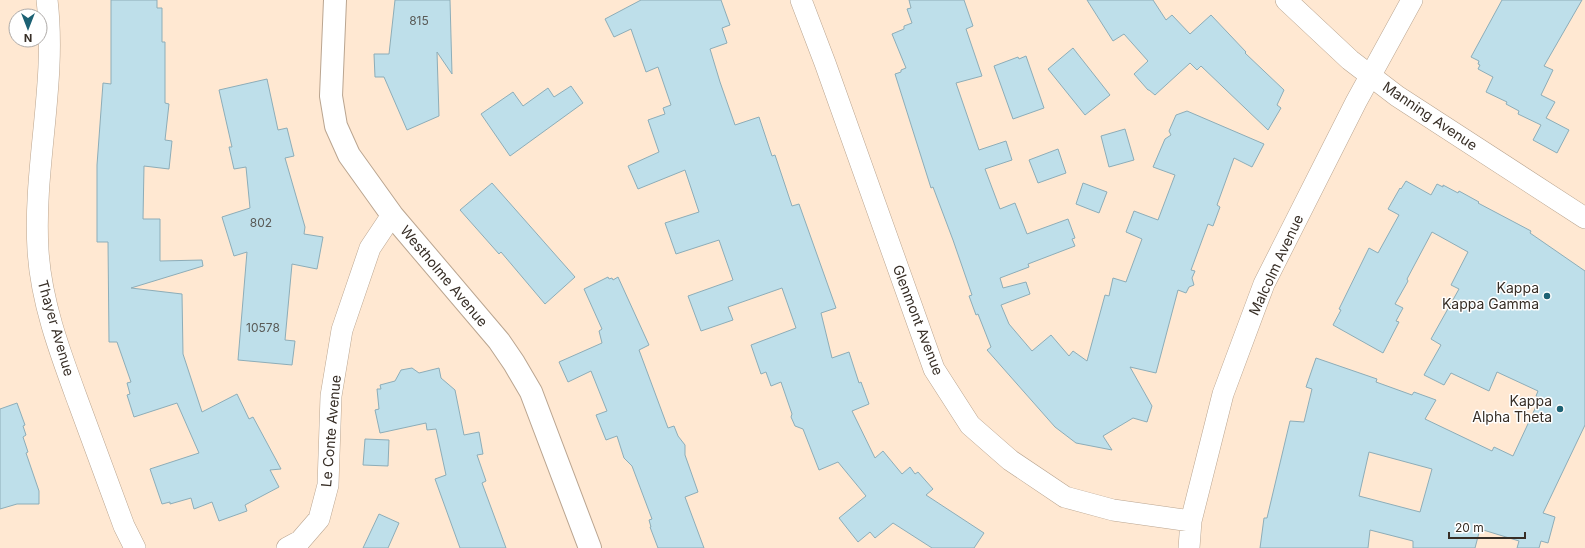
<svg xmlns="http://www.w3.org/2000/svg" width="1585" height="548" font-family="Inter,sans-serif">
  <rect width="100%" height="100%" fill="#ffe8d2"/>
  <path fill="#bedfea" stroke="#8dadb8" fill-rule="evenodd" d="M111,0h46v8h5v34h3v61l4,1 -4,36 7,1 -3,28 -25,-3 -1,53h17v42l42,-1 1,6 -72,22 51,6 1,60 19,58 35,-18 12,25 4,-2 28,52 -11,1 9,17 -34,18 2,6 -28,10 -7,-19 -18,7 -3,-11 -21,6v-2l-8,2 -12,-35 49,-16 -22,-50 -43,14 -7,-22 3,-1 -3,-11 4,-1 -14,-40h-8l-1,-100h-11v-77l6,-82 8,1z
    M395,0h55l2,74 -15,-22 2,64 -32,14 -23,-53h-9l-1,-23h15z
    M641,0h80l9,25 -8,3 5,15 -17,6 10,33 15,43 24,-8 13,39 3,-1 17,51 7,-2 37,104 -15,5 11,45 17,-6 10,31 2,-1 8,22 -17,7 23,47 8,-7 19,23 8,-7 5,7 3,-2 15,17 -7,6 58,38 -10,15h-42l-39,-25 -18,15 -5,-6 -12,10 -19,-24 27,-22 -28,-34 -19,8 -16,-41 -8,-3 -4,-9 1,-3 -11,-32 -10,4 -5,-14 -5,2 -10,-29 45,-17 -14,-40 -54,19 5,13 -32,11 -13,-35 45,-16 -14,-40 -43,14 -11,-31 34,-11 -14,-42 -47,19 -10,-23 31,-14 -11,-32 17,-6 -2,-6 8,-3 -13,-38 -12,5 -15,-43 -17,8 -9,-18z
    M909,0h55l9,26 -7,3 16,47 -26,7 23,67 27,-9 6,19 -27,9 15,40 15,-6 12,31 41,-15 7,19 -3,1 3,7 -47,18 1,3 -29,11 3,10 23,-6 4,12 -29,11 8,19 23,27 19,-16 18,21 4,-5 14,10 18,-66 4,1 4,-18 13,4 16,-43 -16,-7 8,-21 24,9 17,-45 -22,-8 12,-28 6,-4 -2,-4 7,-16 11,-4 77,33 -12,23 -18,-9 -17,47 3,2 -7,19 -5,-2 -17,46 4,1 -3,7 2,7 -5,2 -3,6 -8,-3 -22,83 -26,-6 22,39 -5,16 -14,-4 -30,18 9,14 -36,-7 -21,-16 -68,-77 4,-3 -13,-33 -2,1 -7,-19 3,-1 -19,-55 -20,-53 -2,1 -36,-114 6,-2v-2l5,-2 -14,-34 12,-5v-3l8,-3 -5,-14 4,-1z
    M1087,0h66l13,20 6,-5 18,19 21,-19 35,37 -1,1 39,37 -7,15 4,3 -13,22 -67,-64 -4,4 -7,-7 -35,32 -6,-5h-1l-14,-16 14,-13 -24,-27 -11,7z
    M1502,0h80l-38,66 9,4 -12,25 14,7 -9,16 23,12 -12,23 -24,-13 8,-15 -23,-11 1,-3 -13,-7 1,-2 -21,-10 7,-15 -15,-8 2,-4 -2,-1 1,-3 -8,-4z
    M1073,48l37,47 -25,20 -37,-46z
    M1026,56l18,52 -31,11 -19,-53 24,-9 1,2z
    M267,79l11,51 9,-2 7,28 -9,2 20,69 -1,7 19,3 -6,32 -25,-5 -7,76 10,1 -3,24 -54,-5 9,-108 -13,4 -12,-39 28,-9 -4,-41 -12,2 -5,-22h3l-13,-57z
    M571,86l12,17 -73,53 -29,-42 32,-22 10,14 25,-18 6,9z
    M1125,129l9,31 -25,7 -8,-31z
    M1058,149l8,24 -28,10 -9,-23z
    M1406,181l25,14 6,-11 6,3v-2l15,8 1,-2 20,11 -1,1 53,28 -1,2 55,38v154l-42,88 12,4 -7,26 -7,-2 -2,7h-22l2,-7 -39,-12 -5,19h-62v-7l-43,-11 -2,18h-108l4,-30h3l23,-97 14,1 8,-33 -6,-2 10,-29 61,21 -1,3 36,13 2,-3 22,8 -11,19 67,32 2,-4 19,9 27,-58 -4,-2 2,-5 -41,-19 -8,19 -38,-18 -7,12 -20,-10 17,-30 -10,-6 28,-50 -8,-4 17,-33 -36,-20 -25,47 1,2 -13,23 8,4 -7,13 3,1 -16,31 -50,-28 8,-15 -2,-1 30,-61 9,5 21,-38 -11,-6 12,-21 1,1zM1369,452l63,17 -12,43 -61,-16z
    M492,183l83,94 -30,27 -44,-52 -2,2 -39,-44z
    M1083,183l24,9 -8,21 -23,-9z
    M608,277l1,2 3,-1 1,2 5,-3 31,68 -10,5 29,78 6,-2 4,10 7,9v10l13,37 -13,5 19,51h-46l-8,-21h1l-2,-7 3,-1 -20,-53 -8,-8 -7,-22 -11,4 -10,-25 11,-4 -16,-40 -23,11 -9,-20 43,-19 -3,-12 3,-2 -18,-40z
    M412,368l7,5 20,-5 2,10 14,12 9,45 15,-3 4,22 -6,1 9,26 -4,2 24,65h-46l-25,-69 11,-4 -10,-46 -9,1 -1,-7 -46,10 -5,-23 4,-1 -2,-20h4l-1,-4 15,-4 6,-11z
    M17,403l8,22 -2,1 3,9 -3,2 5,15 -2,1 13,38v13h-22l-17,5v-100z
    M365,439l24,1 -1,26 -25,-1z
    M379,514l20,9 -11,25h-25z"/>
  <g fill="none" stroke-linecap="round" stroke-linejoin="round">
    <g stroke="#baa590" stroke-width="22">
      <path id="minor" d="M47,0c10,83 -14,167 -9,250 3,53 23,105 41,154 15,41 30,82 45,122l11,22
        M801,0l24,63 109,306 36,56 40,35 55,37 48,13 78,11
        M1286,0l64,60 47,36 188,122
        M287,548l13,-7 19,-22 9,-34 3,-89 11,-66 28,-82 22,-33
        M1189,548l2,-27 32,-127 41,-110 92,-182 56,-102"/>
    </g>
    <g stroke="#baa590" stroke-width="24">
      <path id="tertiary" d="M335,0l-4,96 5,30 13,29 43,60 107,126 15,22 17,29 59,156"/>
    </g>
    <use href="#minor" stroke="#fff" stroke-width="21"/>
    <use href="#tertiary" stroke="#fff" stroke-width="22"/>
  </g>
  <g fill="#1c6173" stroke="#fff" stroke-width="1.5">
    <circle cx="1547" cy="296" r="4"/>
    <circle cx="1560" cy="409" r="4"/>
  </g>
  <g text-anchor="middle" stroke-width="3" stroke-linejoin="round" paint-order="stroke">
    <g font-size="12" fill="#595a57">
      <text x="419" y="25">815</text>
      <text x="261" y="227">802</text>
      <text x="263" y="332">10578</text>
    </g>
    <g font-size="14" fill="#372e26" stroke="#fff">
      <text transform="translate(1430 116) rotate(34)" y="5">Manning Avenue</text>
      <text transform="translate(1276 265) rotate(-65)" y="5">Malcolm Avenue</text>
      <text transform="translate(444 276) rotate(50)" y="5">Westholme Avenue</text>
      <text transform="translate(918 320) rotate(69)" y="5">Glenmont Avenue</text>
      <text transform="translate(56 328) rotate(74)" y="5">Thayer Avenue</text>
      <text transform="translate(331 431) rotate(-85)" y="5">Le Conte Avenue</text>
    </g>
    <g font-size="14" fill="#372e26" stroke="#fff" text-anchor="end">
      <text x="1539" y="293">Kappa<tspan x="1539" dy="16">Kappa Gamma</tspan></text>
      <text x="1552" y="406">Kappa<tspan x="1552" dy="16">Alpha Theta</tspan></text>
    </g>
  </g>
  <g transform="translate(28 28) rotate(180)"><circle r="19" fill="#ffffff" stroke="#afaba8"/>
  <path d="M0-3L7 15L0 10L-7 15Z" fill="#1c6173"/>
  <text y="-6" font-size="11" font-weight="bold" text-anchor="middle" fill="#372e26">N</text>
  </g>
  <path d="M1449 532v6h76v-6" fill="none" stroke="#372e26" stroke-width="2"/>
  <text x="1455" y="532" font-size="12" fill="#372e26" stroke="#ffffff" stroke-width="3" paint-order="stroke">20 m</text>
</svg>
